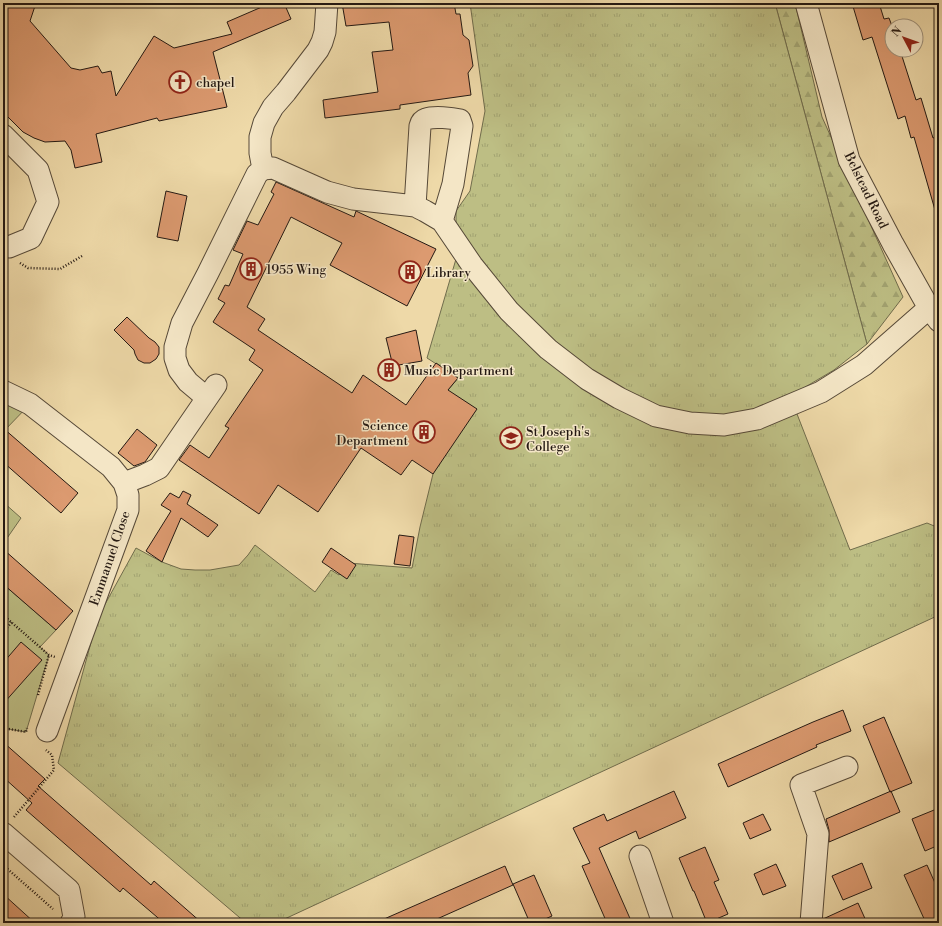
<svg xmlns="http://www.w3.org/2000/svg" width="942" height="926" font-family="'Libre Bodoni',serif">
  <defs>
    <pattern id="forest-firs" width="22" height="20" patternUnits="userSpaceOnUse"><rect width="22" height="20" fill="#bdbe84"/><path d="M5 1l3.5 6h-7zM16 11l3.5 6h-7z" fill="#a2a371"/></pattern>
    <pattern id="park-tufts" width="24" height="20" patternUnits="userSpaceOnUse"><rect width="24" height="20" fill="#bdbe84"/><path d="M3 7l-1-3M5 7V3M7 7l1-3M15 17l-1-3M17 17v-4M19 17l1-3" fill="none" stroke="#a2a371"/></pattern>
  </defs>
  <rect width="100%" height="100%" fill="#eed9a8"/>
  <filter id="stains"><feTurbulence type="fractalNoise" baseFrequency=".005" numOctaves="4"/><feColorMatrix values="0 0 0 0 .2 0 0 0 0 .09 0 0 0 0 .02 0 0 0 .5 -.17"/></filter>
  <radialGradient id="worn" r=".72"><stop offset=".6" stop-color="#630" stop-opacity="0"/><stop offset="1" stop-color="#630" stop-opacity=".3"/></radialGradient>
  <path fill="#bdbe84" stroke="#706c4c" d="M3,391l27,13 -27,28z
    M3,502l18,16 -18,26z
    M3,584l53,46 -16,17 9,8 -23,77 -23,-4z"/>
  <path fill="url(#forest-firs)" stroke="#706c4c" d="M775,3h20l27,114 81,180 -36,47z"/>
  <path fill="url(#park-tufts)" stroke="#706c4c" d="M470,3h305l92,341 -33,26 -44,26 60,154 77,-27 12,5v87l-663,308h-30l-188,-160 40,-146 38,-69 26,14 19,7 14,1h15l29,-5 9,-10 7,-10 60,47 16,-22 8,5 9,-12 64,5 8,-41 13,-53 15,-84 10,-12 -31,-20 29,-99v-48l14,-20 15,-80z"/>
  <path fill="#dc9a70" stroke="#241913" d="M3,3h33l-6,18 41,47 9,2 18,-4 4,7 9,-2 5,25 38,-60 20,12 58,-14 -5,-12 44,-19h13l7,16 -78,33 14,55 -68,14 -2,-3 -61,16 6,28 -27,6 -4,-18 -6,-9 -20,1 -11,-4 -11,-6 -20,-20z
    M342,3h112l2,11h4l3,21 6,5 4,26 -5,7 3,22 -71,10v4l-75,9 -2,-18 55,-8 -6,-40 21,-2 -4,-28 -43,4z
    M852,3h27l5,16 5,-1 3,8v24h8l16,50 5,-2 12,40 6,-2v74h-4l-21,-73 -3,1 -6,-22 -7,3 -26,-82 -9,3z
    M276,182l78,35 2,-6 80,38 -29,57 -77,-41 12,-22 -51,-26 -44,90 18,12 -7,11 94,63 11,-18 43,30 30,-42 22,15 -10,12 29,19 -44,65 -21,-14 -11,15 -40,-27 -43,64 -40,-27 -19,29 -80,-54 11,-15 19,13 20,-30 -4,-2 38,-56 -14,-10 6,-10 -42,-28 12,-19 -7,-4 7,-14 4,1 14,-32 -10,-4 14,-29 11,4 16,-31 -3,-2z
    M166,191l21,5 -9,45 -21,-4z
    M127,317l22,21 6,4 4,5v7l-3,5 -6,4h-6l-6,-3 -3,-6 -1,-4 -20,-20z
    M416,330l6,31 -29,5 -7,-28z
    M3,428l75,65 -17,20 -58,-51z
    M137,429l20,16 -12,17 -11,4 -16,-13z
    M183,491l8,4 -4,9 31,21 -10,12 -27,-19 -19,44 -16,-11 25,-40 -10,-6 9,-12 9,5z
    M399,535l15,2 -4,29 -16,-2z
    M331,548l25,17 -9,14 -25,-17z
    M3,549l70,62 -17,19 -53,-46z
    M21,642l21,18 -39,44v-41z
    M843,710l8,21 -35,14 1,2 -89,40 -10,-23 95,-42z
    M884,717l28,66 -22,9 -27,-66z
    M3,742l42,37 -7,7 113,99 3,-4 48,42h-38l-41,-35 -3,4 -94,-82 6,-7 -29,-26z
    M674,791l12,27 -47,21 -3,-8 -37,17 33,75h-25l-25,-57 8,-3 -17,-35 31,-14 3,7z
    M891,791l9,21 -71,30v-12l-3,-11z
    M939,808v37l-14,6 -13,-32z
    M763,814l8,16 -21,9 -7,-16z
    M705,847l14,33 -5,2 14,32 -21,9 -13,-32h-1l-14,-33z
    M862,863l10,25 -29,12 -11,-24z
    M776,864l10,22 -23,9 -9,-21z
    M927,865l12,27v31h-13l-22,-48z
    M505,866l8,19 -85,38h-53z
    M534,875l18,41 -16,7h-6l-17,-39z
    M3,894l32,29h-32z
    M858,903l9,20h-44v-4z"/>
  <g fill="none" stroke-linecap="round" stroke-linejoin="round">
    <g stroke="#564938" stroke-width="23">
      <path id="minor" d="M806,3l43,157 44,84 36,64 10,13
        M3,135l35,35 10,32 -17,36 -22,9 -6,-1
        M263,169l-3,-16v-16l4,-14 9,-16 13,-15 32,-42 4,-8 3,-10 2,-29
        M415,206l5,-80c1,-4 3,-6 6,-7 8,-3 26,-1 34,1l2,6 -9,58 -11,37
        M3,391l27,13 81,63 13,16 4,12v15l-81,221
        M207,398l-19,-16 -9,-12 -4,-12v-11l7,-24 26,-50 49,-99 6,-5 10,-1 54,24 26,7 62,7 10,5 17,10 30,44 37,46 39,38 39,30 32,19 37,18 34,7 34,2 33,-6 64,-27 43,-27 65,-57
        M124,483l21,-8 14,-7 57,-83
        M3,833l66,57 5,27 -3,6
        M640,856l23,67
        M811,923l7,-89 -17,-49 46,-18"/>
    </g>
    <path stroke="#241913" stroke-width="2.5" stroke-dasharray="1 2" stroke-linecap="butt" d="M20,263l8,5 32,1 22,-13
      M3,615l46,40 6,2
      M3,632l9,-10
      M38,695l11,-40
      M3,728l23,4 1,-4
      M14,817l40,-47 -2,-15 -6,-5
      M3,865l50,44"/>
    <use href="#minor" stroke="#f4e6c6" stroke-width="21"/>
  </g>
  <defs>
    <g id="church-ring" transform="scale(1.15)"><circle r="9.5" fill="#f4e6c6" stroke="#8f2418" stroke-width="1.5"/><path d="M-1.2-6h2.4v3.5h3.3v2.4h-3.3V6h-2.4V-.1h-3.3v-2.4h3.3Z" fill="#8f2418"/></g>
    <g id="building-ring" transform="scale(1.15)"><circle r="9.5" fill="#f4e6c6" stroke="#8f2418" stroke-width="1.5"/><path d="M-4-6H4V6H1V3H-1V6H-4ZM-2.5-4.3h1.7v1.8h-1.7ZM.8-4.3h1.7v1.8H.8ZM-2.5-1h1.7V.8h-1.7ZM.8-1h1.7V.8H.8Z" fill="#8f2418"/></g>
    <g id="school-ring" transform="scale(1.15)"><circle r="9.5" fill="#f4e6c6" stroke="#8f2418" stroke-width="1.5"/><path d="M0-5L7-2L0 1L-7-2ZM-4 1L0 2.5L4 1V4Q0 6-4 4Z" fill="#8f2418"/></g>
  </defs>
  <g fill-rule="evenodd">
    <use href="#church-ring" x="180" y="82"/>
    <use href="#building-ring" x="251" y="269"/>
    <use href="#building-ring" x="410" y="272"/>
    <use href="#building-ring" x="389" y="370"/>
    <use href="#building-ring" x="424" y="432"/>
    <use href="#school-ring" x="511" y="438"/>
  </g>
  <g text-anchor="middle" stroke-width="3" stroke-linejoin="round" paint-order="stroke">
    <g font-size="13" fill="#241913" stroke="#f4e6c6" text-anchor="start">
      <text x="196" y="87">chapel</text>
      <text x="266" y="274">1955 Wing</text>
      <text x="426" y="277">Library</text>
      <text x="404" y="375">Music Department</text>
      <text x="408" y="430" text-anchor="end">Science<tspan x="408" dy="15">Department</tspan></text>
      <text x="526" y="436">St Joseph's<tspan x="526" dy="15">College</tspan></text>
    </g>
    <g font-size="13" fill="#241913" stroke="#f4e6c6">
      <text transform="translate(867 190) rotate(64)" y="5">Belstead Road</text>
      <text transform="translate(109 558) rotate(-71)" y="5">Emmanuel Close</text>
    </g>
  </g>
  <rect width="942" height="926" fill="none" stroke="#eed9a8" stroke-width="16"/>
  <rect x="4" y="4" width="934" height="918" fill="none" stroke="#241913" stroke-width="2"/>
  <rect x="8" y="8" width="926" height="910" fill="none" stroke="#241913"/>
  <g transform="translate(904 38) rotate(311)"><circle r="19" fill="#f4e6c6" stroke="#a1947e"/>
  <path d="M0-3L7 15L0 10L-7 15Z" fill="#8f2418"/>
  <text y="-6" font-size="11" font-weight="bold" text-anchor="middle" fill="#241913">N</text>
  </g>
  <rect width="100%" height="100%" filter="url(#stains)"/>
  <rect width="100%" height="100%" fill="url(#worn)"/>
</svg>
